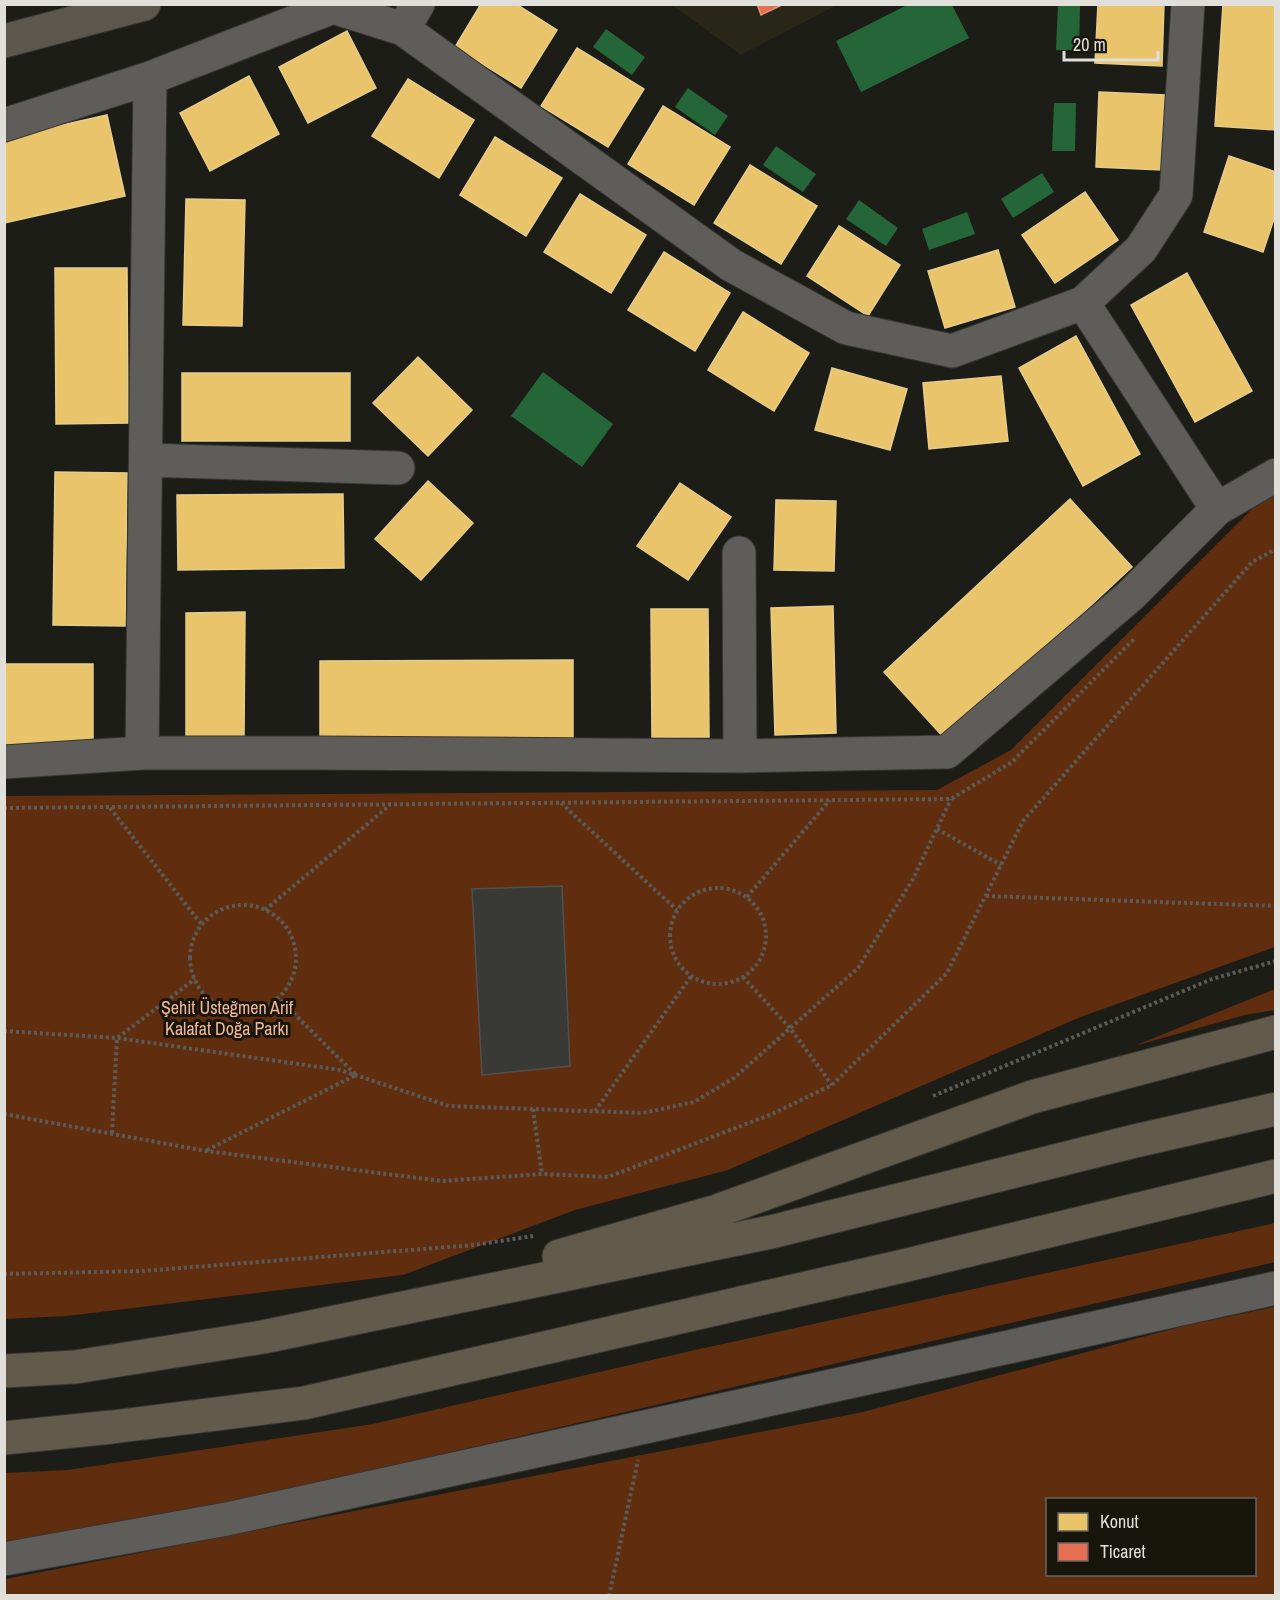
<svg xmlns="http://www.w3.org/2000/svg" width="1280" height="1600" font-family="'Archivo Narrow',sans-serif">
  <rect width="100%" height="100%" fill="#1d1d18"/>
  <path fill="#292718" d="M672,5h165l-96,50z"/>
  <path fill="#602d0f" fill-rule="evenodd" d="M1275,494v453l-197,71 -350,152 -153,40 -172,65 -336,41 -62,3v-523l932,-6 74,-40 244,-244z
    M1275,989v21l-30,5 -111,31z
    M1275,1223v39l-1001,231 -269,51v-71l63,-3 305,-46 322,-74z
    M1275,1307v288l-1270,1v-17l858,-167 320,-86zM1048,1500h206v74h-206z"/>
  <path fill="#256639" d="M1058,4l22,1 -1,45h-23z
    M907,5h45l17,33 -108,54 -25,-51z
    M606,29l39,28 -13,18 -39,-28z
    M688,88l40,28 -13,19 -40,-28z
    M1054,103h22l-1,48h-23z
    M776,146l40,28 -13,18 -40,-27z
    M1042,173l12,19 -41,26 -12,-19z
    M859,200l39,28 -12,18 -40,-27z
    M967,212l8,22 -46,16 -7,-21z
    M543,372l70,52 -31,43 -71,-51z"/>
  <path fill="#e9c46a" stroke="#e6cc8b" stroke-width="1.5" d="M481,4h35l41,26 -36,58 -66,-41z
    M1098,4h66l-2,62 -67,-3z
    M1223,4h53v126l-61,-4z
    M347,31l29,57 -68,35 -29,-56z
    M577,48l67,41 -36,58 -67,-41z
    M249,76l30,58 -69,37 -30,-58z
    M408,79l66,41 -35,58 -67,-42z
    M1099,92l67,3 -4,75 -66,-3z
    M663,106l67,41 -36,58 -66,-41z
    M107,115l18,81 -121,27v-85z
    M495,137l67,41 -36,58 -66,-41z
    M1229,156l47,16v41l-13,39 -59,-20z
    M750,165l67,41 -36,58 -67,-41z
    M1085,192l33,48 -63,43 -33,-48z
    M580,194l66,41 -35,58 -67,-41z
    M186,199l59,1 -3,126 -59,-1z
    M839,226l61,39 -32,51 -61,-40z
    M998,250l17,57 -70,21 -17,-57z
    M664,252l66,41 -35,58 -67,-41z
    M55,268h72l1,155 -72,1z
    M1187,273l65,118 -57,31 -64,-117z
    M743,312l66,41 -35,58 -66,-41z
    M1076,336l64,118 -57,32 -64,-118z
    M418,357l54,53 -44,46 -55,-53z
    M832,368l75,21 -17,61 -75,-20z
    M182,373h168v68h-168z
    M1001,376l7,65 -79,8 -6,-66z
    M55,472l72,1 -2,153 -72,-1z
    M428,481l45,42 -52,57 -46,-41z
    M680,483l51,34 -43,63 -51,-34z
    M343,494l1,74 -166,2 -1,-75z
    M1070,499l62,68 -186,173 -62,-68z
    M776,500l60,1 -2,70 -60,-1z
    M833,606l3,127 -61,2 -4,-127z
    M651,609h57l1,128h-57z
    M245,612l-1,126h-58v-125z
    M573,660v82l-253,1v-82z
    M4,664h89v90h-89z"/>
  <path fill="#e76f51" stroke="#e5917a" stroke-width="1.5" d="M757,4h27l-23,11z"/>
  <path fill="#393a35" stroke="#50514d" stroke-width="1.5" d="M562,886l8,180 -88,9 -10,-186z"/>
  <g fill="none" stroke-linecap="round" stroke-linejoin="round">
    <g stroke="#363633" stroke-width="35">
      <path id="minor" d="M403,29l15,-25
        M4,125l146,-47 183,-71 70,22 328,236 115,63 106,23 131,-48 58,-54 35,-54 12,-191
        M1083,303l134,206
        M146,460l252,8
        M739,553l1,203
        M142,753l8,-675
        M4,762l138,-9h177l421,3 207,-4 183,-156 87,-87 59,-34
        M4,1559l223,-40 1049,-231"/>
    </g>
    <g stroke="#363633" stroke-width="35">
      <path id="major" d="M4,41l140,-37"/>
    </g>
    <g stroke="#363633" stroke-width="35">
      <path id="highway" d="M559,1256l158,-45 315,-114 244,-65
        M4,1371l71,-4 188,-30 508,-105 364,-91 141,-32
        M4,1438l108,-11 192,-24 599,-137 373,-90"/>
    </g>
    <path stroke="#5b5b58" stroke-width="4" stroke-dasharray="3 3" stroke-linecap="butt" d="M561,803l116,107
      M4,808l947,-9 61,-37 123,-124
      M110,808l92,117
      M937,829l64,36
      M670 936a48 48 0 1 1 96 0a48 48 0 1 1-96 0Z
      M986,896l290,10
      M747,897l83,-97
      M190 958a53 53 0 1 1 106 0a53 53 0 1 1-106 0Z
      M265,910l125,-105
      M743,977l47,51 42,57
      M4,1031l113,7 223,32 109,36 194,7 51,-11 40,-24 124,-110 55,-89 38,-80
      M933,1096l279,-117 64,-18
      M533,1109l9,65
      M595,1111l97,-136
      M4,1114l202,37 236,30 100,-7 66,3 164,-63 60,-29 115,-112 76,-152 229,-259 24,-13
      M112,1133l5,-95 78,-59
      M207,1150l149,-75 -78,-77
      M4,1274l139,-3 331,-26 59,-9
      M609,1596l29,-136"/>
    <use href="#minor" stroke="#5e5d59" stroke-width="33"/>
    <use href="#major" stroke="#5c574d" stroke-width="33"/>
    <use href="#highway" stroke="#625a4b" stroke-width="33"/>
  </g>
  <g text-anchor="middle" stroke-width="6" stroke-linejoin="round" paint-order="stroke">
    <g font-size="18" fill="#f3b599" stroke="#17150c">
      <text x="227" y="1014">Şehit Üsteğmen Arif<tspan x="227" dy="21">Kalafat Doğa Parkı</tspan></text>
    </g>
  </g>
  <rect width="1280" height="1600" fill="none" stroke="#e0dfd9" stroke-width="12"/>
  <rect x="1046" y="1498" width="210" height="78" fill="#17150c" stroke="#67665e" stroke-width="1.5"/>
  <rect x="1058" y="1513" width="30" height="18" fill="#e9c46a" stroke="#67665e" stroke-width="1.5"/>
  <text x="1100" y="1528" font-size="18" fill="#e0dfd9">Konut</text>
  <rect x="1058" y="1543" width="30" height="18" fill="#e76f51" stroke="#67665e" stroke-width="1.5"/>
  <text x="1100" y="1558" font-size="18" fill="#e0dfd9">Ticaret</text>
  <path d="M1064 51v9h94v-9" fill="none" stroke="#e0dfd9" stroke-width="3"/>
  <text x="1073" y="51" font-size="18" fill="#e0dfd9" stroke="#17150c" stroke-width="4.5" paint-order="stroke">20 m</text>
</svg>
